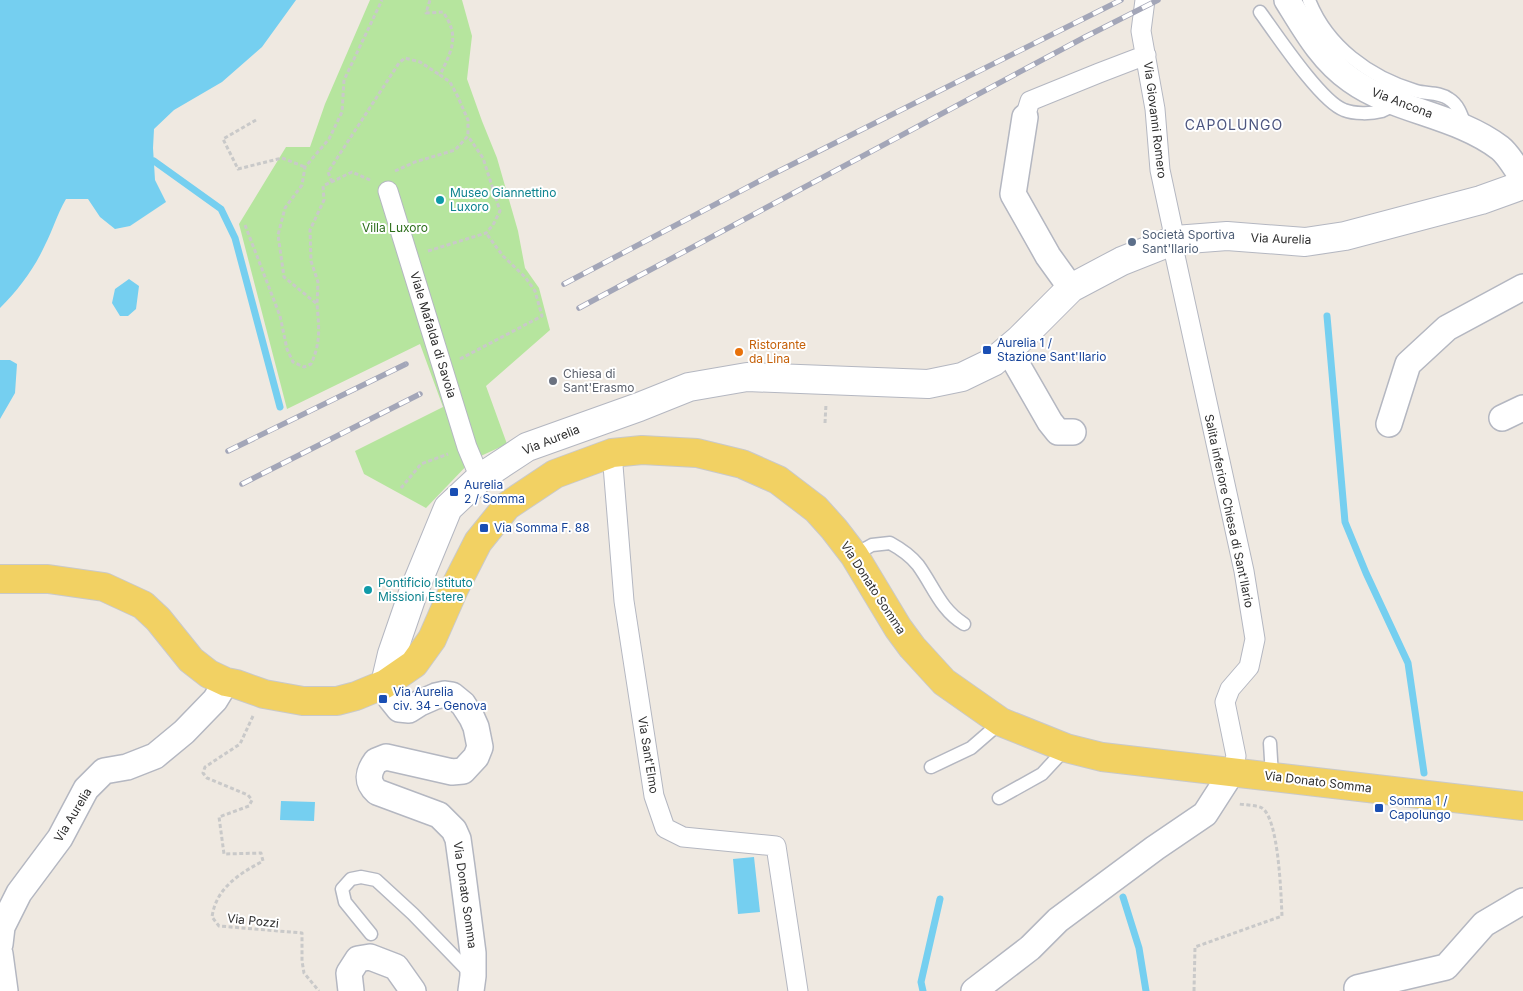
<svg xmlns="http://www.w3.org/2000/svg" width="1523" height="991" font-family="Inter,sans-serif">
  <rect width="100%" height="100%" fill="#efe9e1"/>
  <path fill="#b6e59e" d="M370,0h92l10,36 -5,43 15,42 15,37 21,73 7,37 14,20 11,42 -64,56 21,58 -35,16 -46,48 -62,-34 -9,-23 88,-44 -23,-63 -133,65 -48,-185 47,-77h24l15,-43z"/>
  <path fill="#75cff0" d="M0,0h296l-34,47 -40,35 -48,28 -20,19 -1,19 2,32 11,22 -36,24 -15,3 -15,-12 -12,-18h-22c-9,15 -13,31 -21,46 -11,24 -26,44 -45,63z
    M129,279l10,7 -3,23 -8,7h-8l-8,-13 3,-14z
    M0,360h10l7,4 -2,29 -15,26z
    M281,801l34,1 -1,19 -34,-1z
    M754,857l6,55 -22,2 -5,-55z"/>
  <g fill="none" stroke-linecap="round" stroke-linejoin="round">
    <path stroke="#75cff0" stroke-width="7" d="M154,161l67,48 14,29 45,169
      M1327,316l18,206 21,51 42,90 16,110
      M1123,897l16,51 7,43
      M923,991l-2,-9 19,-83"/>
    <g stroke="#b4b7c1" stroke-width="15">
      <path id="service" d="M1309,0c18,46 60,77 107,91 10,3 24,1 33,8 10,6 13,18 17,29
        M1260,12c16,22 61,90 84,98 10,4 27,4 38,1 5,-2 10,-5 14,-8
        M854,555l18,-10 18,-2c11,6 20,12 28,22 16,22 22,44 46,59
        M1270,743l2,33
        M931,767l40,-19 30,-26
        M999,798l43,-24 24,-26
        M371,934l-26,-32 -3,-13 9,-10 10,-2 15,3 37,34 58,60"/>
    </g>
    <g stroke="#b4b7c1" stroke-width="21">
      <path id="pedestrian" d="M1145,0l-4,31 14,78 5,61 15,70
        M1025,117l5,-16 69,-28 47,-18
        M388,191l79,256 13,31
        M1172,242l72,329 11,68 -6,28 -19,22 -5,13 11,54 -4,16
        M612,453l12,148 30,195 11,32 18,9 93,9 22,145"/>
    </g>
    <g stroke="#b4b7c1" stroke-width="28">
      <path id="minor" d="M1287,0c18,29 35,60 64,80 45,32 104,34 149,68 9,7 16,21 23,30
        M1025,117l-12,77 35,62 23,32
        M1008,349l42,73 8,10h15
        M1502,418l21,-10
        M1389,424l19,-60 39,-36 76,-41
        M385,684l6,15 8,10 10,1 11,-7 16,-7 9,-2 7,1 11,9 9,14 4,9 4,20 -4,10 -13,14 -11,1 -66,-15 -10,4c-8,11 -10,21 1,31l62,23 15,15 4,9 4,29 11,85v23l-2,15
        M0,944l2,-17 17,-34 41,-55 26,-49 18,-18 23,-4 28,-11 29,-24 31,-32 11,-18
        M0,954l5,37
        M351,991l-2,-18 9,-14 12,-2 26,10 17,24
        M974,991l56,-43 28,-28 97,-72 50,-34 27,-42
        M1358,991l-1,-3 89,-21 38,-43 39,-23"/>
    </g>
    <g stroke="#b4b7c1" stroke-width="30">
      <path id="tertiary" d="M385,684l7,-30 21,-61 35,-85 32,-30 47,-31 112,-40 50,-20 58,-10 181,7 34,-7 31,-15 26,-22 52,-52 51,-27 53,-21 52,-4 78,6 40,-6 136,-36 42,-15"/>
    </g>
    <g stroke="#c9c9c9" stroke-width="30">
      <path id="primary" d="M0,579h48l56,8 39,18 15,14 33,41 18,14 17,8 10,2 28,10 39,7h34l19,-5 29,-12 29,-20 18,-25 22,-50 24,-47 29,-36 48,-32 57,-21 30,-3 55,3 45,11 36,16 38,29 18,20 20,26 44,73 14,19 32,35 57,40 65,26 36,9 421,49"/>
    </g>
    <path stroke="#c9c9c9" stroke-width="3" stroke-dasharray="4 2.5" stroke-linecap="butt" d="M256,120l-33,19 15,30 44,-11 23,9
      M395,171l20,-9 40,-12 13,-14v-16l-10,-23 -8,-15 -10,-7c12,-25 20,-39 3,-63l-17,1 4,-13
      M370,180l-18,-8 -29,14 1,14 -14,30 1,31 7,21 -1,22 -33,-27 -6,-42 7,-27 17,-23 3,-18 24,-28 13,-27 2,-32 38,-80
      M332,182l-4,-10 71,-109 6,-5 15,4 20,13
      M245,225l35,91 7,33 6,13 11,5 7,-3c10,-22 8,-36 6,-60
      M428,251l58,-18 7,-8 7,-14 -17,-53 -15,-22
      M460,359l82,-43 -7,-25 -10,-14 -22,-21 -17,-23
      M825,423l1,-19
      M401,488l20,-24 27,-10
      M253,716l-13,28 -35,23 -2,6 4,5 41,17 4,5 -3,6 -30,11 5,37 37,-1 2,8c-24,13 -47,27 -51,56l7,9 83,7v28l2,12 15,18
      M1194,991l1,-44 87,-31c-1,-20 -3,-97 -20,-108 -6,-3 -17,-3 -23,-4"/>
    <use href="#service" stroke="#fff" stroke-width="12"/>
    <use href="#pedestrian" stroke="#fff" stroke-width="19"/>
    <use href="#minor" stroke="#fff" stroke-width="25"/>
    <use href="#tertiary" stroke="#fff" stroke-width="28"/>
    <use href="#primary" stroke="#f2d163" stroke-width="28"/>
    <g stroke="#a3a6b8" stroke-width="5.5">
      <path id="rail" d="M564,284l207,-109 350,-175
        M579,308l506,-271 73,-37
        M228,451l178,-87
        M242,484l178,-90"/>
    </g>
    <use href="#rail" stroke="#fff" stroke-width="4" stroke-dasharray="11" stroke-linecap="butt"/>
  </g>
  <g fill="#0f9aa8" stroke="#fff" stroke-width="2">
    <circle cx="440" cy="200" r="5"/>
    <circle cx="368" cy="590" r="5"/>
  </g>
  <circle fill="#5c6f8a" stroke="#fff" stroke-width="2" cx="1132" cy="242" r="5"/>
  <g fill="#1a4fb4" stroke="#fff" stroke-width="2">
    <rect x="982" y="345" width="10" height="10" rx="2.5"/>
    <rect x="449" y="487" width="10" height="10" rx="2.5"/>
    <rect x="479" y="523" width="10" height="10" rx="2.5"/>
    <rect x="378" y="694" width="10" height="10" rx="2.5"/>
    <rect x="1374" y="803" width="10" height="10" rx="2.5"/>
  </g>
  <circle fill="#e8710a" stroke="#fff" stroke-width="2" cx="739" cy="352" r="5"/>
  <circle fill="#6b7280" stroke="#fff" stroke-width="2" cx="553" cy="381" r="5"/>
  <g text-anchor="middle" stroke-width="4" stroke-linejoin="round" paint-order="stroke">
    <g font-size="12" fill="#2e2e2e" stroke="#fff">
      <text transform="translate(1402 103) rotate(21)" y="4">Via Ancona</text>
      <text transform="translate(1155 120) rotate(83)" y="4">Via Giovanni Romero</text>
      <text transform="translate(1281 239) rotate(2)" y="4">Via Aurelia</text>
      <text transform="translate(433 335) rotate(73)" y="4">Viale Mafalda di Savoia</text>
      <text transform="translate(551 440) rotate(-22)" y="4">Via Aurelia</text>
      <text transform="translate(1229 511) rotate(78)" y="4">Salita inferiore Chiesa di Sant'Ilario</text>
      <text transform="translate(873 588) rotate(57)" y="4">Via Donato Somma</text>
      <text transform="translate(648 755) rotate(81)" y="4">Via Sant'Elmo</text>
      <text transform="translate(1318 782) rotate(7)" y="4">Via Donato Somma</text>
      <text transform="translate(73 815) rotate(-59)" y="4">Via Aurelia</text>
      <text transform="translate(465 895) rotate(82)" y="4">Via Donato Somma</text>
      <text transform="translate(253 921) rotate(6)" y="4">Via Pozzi</text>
    </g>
    <g font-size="12" fill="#0d838f" stroke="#fff" text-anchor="start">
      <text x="450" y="197">Museo Giannettino<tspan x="450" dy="14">Luxoro</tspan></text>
      <text x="378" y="587">Pontificio Istituto<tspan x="378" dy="14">Missioni Estere</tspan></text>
    </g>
    <g font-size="12" fill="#2c6e1b" stroke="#fff">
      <text x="395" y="232">Villa Luxoro</text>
    </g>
    <g font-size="12" fill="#4e5e75" stroke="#fff" text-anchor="start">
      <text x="1142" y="239">Società Sportiva<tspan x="1142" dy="14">Sant'Ilario</tspan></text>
    </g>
    <g font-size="12" fill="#164399" stroke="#fff" text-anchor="start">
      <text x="997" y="347">Aurelia 1 /<tspan x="997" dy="14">Stazione Sant'Ilario</tspan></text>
      <text x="464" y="489">Aurelia<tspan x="464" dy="14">2 / Somma</tspan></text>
      <text x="494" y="532">Via Somma F. 88</text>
      <text x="393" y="696">Via Aurelia<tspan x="393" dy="14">civ. 34 - Genova</tspan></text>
      <text x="1389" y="805">Somma 1 /<tspan x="1389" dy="14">Capolungo</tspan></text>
    </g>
    <g font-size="12" fill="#c56008" stroke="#fff" text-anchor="start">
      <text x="749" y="349">Ristorante<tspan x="749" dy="14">da Lina</tspan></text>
    </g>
    <g font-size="12" fill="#5b616d" stroke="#fff" text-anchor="start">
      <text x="563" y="378">Chiesa di<tspan x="563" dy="14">Sant'Erasmo</tspan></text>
    </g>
    <g font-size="14" letter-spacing="1" fill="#4d5680" stroke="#fff">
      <text x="1234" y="130">CAPOLUNGO</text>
    </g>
  </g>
</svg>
